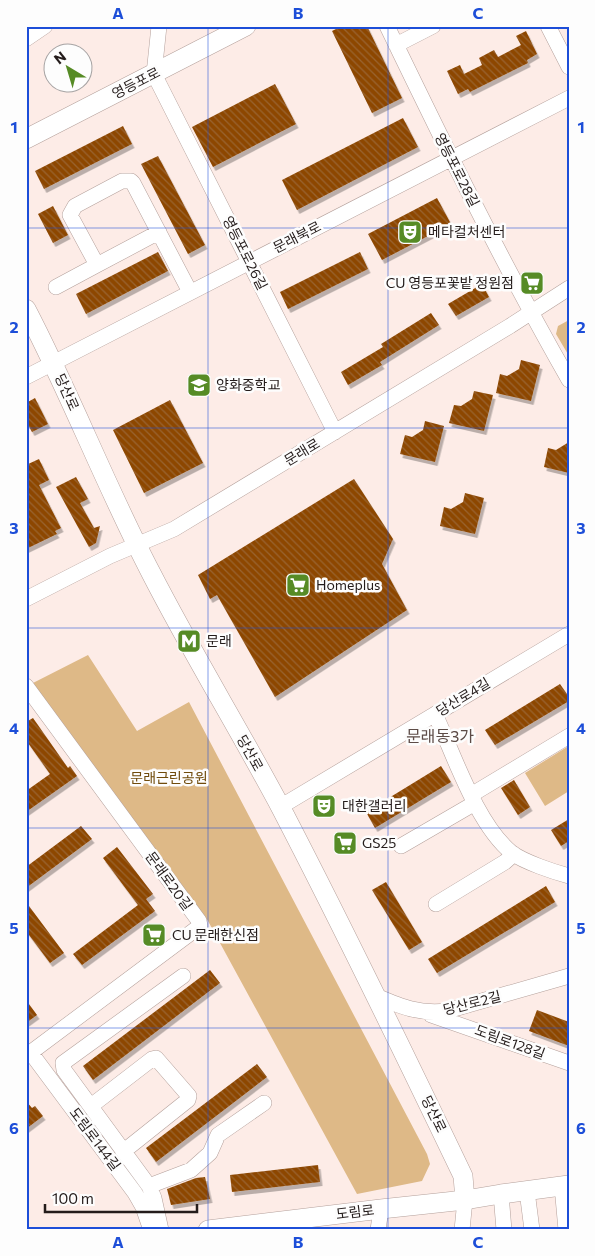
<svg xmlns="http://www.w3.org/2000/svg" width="595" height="1256" font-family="Commissioner,'Noto Sans KR',sans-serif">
  <defs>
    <pattern id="building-back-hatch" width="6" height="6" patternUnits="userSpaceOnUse" patternTransform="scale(1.25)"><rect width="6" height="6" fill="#8d4702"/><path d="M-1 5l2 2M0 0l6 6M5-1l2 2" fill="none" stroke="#996430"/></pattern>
    <filter id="shadow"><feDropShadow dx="2.5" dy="4" stdDeviation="0" flood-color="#0004"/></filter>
  </defs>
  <rect width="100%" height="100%" fill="#fdece7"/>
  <path fill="#deb987" d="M569,320v36l-13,-22 2,-8z
    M88,655l49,76 52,-29 238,452 3,10 -8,17 -65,13 -149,-273 -177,-237z
    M567,747l2,2v42l-24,15 -20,-33z"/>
  <path fill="url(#building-back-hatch)" filter="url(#shadow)" d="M342,26h25l35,72 -30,15 -40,-82z
    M526,31l11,23 -10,6 1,3 -58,29 -2,-3 -10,5 -11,-23 13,-6 4,9 18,-9 -3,-7 15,-8 4,7 23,-12 -5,-9z
    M275,84l21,40 -83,43 -21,-40z
    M403,118l15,29 -121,63 -15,-30z
    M123,126l9,18 -88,45 -9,-18z
    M158,156l47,89 -17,9 -47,-90z
    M437,198l14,26 -69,36 -14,-26z
    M53,206l15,29 -15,8 -15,-29z
    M158,252l10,19 -82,43 -10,-20z
    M360,252l8,17 -80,40 -8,-17z
    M482,284l7,13 -33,19 -8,-12z
    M431,313l8,12 -59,37 2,3 -34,20 -7,-13 42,-25 -2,-3z
    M521,360l19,5 -9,36 -35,-8 4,-19 7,2 12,-7z
    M474,391l19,4 -9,36 -35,-8 5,-18 7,1 11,-7z
    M35,398l13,26 -16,8 -6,-11v-18z
    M170,400l33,63 -59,30 -31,-63z
    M425,421l19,5 -9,36 -35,-8 5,-19 7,2 11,-7z
    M569,442v31l-25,-6 4,-19 8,2z
    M39,459l10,21 -10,5 22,43 -6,3 2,3 -31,15v-84z
    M76,477l12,22 -8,4 14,25 6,-2 -4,17 -7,4 -33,-60z
    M354,479l39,60 -11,25 25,46 -132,87 -58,-102 -7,4 -12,-24z
    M465,493l19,5 -9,36 -35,-8 4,-19 7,2 12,-7z
    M560,684l9,13v4l-74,44 -10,-15z
    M33,718l35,50 2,-2 7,10 -51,36v-21l24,-17 -24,-34v-18z
    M441,766l10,16 -76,46 -9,-16z
    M514,780l16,27 -12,8 -17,-27z
    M569,819v22l-8,5 -10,-16z
    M81,826l11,13 -66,49v-21z
    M117,847l36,47 -7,5 9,12 -73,54 -9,-11 65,-49 -35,-47z
    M386,882l36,60 -13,8 -37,-60z
    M546,886l9,16 -118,71 -9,-14z
    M26,902l38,51 -14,10 -24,-32z
    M210,970l10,13 -127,97 -10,-14z
    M26,1000l11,15 -11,8z
    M537,1010l32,12v24l-40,-15z
    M257,1064l10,13 -111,85 -10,-14z
    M26,1101l6,7 3,-2 8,10 -17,13z
    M318,1165l2,17 -88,10 -2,-17z
    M205,1177l5,22 -39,6 -4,-16 29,-11z"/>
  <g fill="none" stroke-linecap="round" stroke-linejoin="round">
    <g stroke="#b4a09b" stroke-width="16">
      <path id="minor" d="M159,26l-5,48 181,358
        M387,26c58,120 116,239 182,354
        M548,26l21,41
        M26,39l19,-13
        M396,45l37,-19
        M159,232l-62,33 -27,-50 5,-9 47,-25h9l2,2 57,109
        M56,287l41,-22
        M26,377l543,-279
        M26,599l84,-43 64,-27 336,-203 59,-38
        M26,686l173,235 1,5 -174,130
        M435,714c19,41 42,111 77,139 12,9 42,19 57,23
        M471,795l98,-59
        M280,807l289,-173
        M401,846l74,-43
        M436,904l69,-42 9,-8
        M376,996c26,11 42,18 71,15l122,-35
        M431,1015l138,48
        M31,1053l104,140 8,14 8,23
        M91,1106l61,-47 4,-1 33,38 -1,4 -64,51
        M149,1186l42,-16 19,-17 8,-18 46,-32
        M562,1186l4,44
        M527,1191l5,39
        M501,1194l3,36
        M161,1230l-7,-32 -5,-12 -85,-116 -1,-7 120,-87
        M378,1230l3,-21
        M462,1230l3,-30"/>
    </g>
    <g stroke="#b4a09b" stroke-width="20">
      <path id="major" d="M26,139l220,-113
        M26,309c45,86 80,178 125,264 41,80 88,156 130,235 63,121 123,245 182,368l2,24
        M208,1230l173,-21 84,-9 36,-6 68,-9"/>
    </g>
    <use href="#minor" stroke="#fff" stroke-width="15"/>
    <use href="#major" stroke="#fff" stroke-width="19"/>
  </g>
  <path fill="none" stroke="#1d4ed8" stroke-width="1" stroke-opacity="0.55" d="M208,26v1204M388,26v1204M26,228h543M26,428h543M26,628h543M26,828h543M26,1028h543"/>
  <defs>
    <g id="theatre-square" transform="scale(1.25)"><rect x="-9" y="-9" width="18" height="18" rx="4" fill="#568b25" stroke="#fdfdfd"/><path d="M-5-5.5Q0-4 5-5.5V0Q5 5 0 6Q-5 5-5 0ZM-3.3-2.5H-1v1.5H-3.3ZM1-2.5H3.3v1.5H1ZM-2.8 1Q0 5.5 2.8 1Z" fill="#fff"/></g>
    <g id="supermarket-square" transform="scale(1.25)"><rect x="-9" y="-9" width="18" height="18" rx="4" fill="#568b25" stroke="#fdfdfd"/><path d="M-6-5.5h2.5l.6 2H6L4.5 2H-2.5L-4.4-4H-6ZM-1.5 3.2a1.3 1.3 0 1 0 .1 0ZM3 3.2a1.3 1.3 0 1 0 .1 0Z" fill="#fff"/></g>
    <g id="school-square" transform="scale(1.25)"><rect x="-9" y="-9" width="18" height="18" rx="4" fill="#568b25" stroke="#fdfdfd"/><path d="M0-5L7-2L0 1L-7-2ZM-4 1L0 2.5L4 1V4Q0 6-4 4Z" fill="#fff"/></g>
    <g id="metro-square" transform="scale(1.25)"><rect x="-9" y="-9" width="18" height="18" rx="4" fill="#568b25" stroke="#fdfdfd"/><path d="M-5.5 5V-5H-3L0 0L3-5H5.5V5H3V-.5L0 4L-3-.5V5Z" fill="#fff"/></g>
  </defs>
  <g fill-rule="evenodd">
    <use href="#theatre-square" x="410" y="232"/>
    <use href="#supermarket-square" x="532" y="283"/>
    <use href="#school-square" x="199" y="385"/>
    <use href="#supermarket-square" x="298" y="585"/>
    <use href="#metro-square" x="189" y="641"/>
    <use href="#theatre-square" x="324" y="806"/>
    <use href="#supermarket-square" x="345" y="843"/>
    <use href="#supermarket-square" x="154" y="935"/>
  </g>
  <g text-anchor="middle" stroke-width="5" stroke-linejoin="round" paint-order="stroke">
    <g font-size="14" fill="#241c1b" stroke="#fdfdfd">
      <text transform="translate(136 83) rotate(-27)" y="5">영등포로</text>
      <text transform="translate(457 170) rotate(63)" y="5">영등포로28길</text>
      <text transform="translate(297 237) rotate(-27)" y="5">문래북로</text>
      <text transform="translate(245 253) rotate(63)" y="5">영등포로26길</text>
      <text transform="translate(67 392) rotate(66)" y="5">당산로</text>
      <text transform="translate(302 452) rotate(-31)" y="5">문래로</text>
      <text transform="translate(463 697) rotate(-31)" y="5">당산로4길</text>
      <text transform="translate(250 753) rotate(61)" y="5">당산로</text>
      <text transform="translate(169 881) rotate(54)" y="5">문래로20길</text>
      <text transform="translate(472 1003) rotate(-14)" y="5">당산로2길</text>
      <text transform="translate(510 1042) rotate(20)" y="5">도림로128길</text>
      <text transform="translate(434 1114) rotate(64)" y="5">당산로</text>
      <text transform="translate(95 1139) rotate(53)" y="5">도림로144길</text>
      <text transform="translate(355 1212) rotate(-7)" y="5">도림로</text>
    </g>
    <g font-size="14" fill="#241c1b" stroke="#fdfdfd" text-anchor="start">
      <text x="428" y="237">메타컬처센터</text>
      <text x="514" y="288" text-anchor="end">CU 영등포꽃밭 정원점</text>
      <text x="216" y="390">양화중학교</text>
      <text x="316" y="590">Homeplus</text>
      <text x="206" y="646">문래</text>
      <text x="342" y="811">대한갤러리</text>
      <text x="362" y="848">GS25</text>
      <text x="172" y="940">CU 문래한신점</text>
    </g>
    <g font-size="14" fill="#704b0b" stroke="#fdfdfd">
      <text x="169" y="783">문래근린공원</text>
    </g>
    <g font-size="16" fill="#5d4c47" stroke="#fdfdfd">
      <text x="440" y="742">문래동3가</text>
    </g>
  </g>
  <rect width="595" height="1256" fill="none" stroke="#fdfdfd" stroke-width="55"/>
  <g transform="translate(68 68) rotate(322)"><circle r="24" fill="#fdfdfd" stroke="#a6a3a3"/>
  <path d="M0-4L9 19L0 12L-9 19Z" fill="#568b25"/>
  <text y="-8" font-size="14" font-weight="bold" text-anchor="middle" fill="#241c1b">N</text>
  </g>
  <path d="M45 1204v8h152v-8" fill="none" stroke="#241c1b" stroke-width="2.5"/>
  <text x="52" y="1204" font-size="15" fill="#241c1b" stroke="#fdfdfd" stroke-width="4" paint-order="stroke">100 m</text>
  <rect x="28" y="28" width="540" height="1200" fill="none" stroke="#1d4ed8" stroke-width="2"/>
  <g font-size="16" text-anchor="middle" font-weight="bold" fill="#1d4ed8">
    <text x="118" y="19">A</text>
    <text x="298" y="19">B</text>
    <text x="478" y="19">C</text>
    <text x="14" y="133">1</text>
    <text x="581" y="133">1</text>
    <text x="14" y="333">2</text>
    <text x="581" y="333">2</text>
    <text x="14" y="534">3</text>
    <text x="581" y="534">3</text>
    <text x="14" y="734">4</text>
    <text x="581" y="734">4</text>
    <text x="14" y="934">5</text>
    <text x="581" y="934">5</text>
    <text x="14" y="1134">6</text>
    <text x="581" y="1134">6</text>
    <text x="118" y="1248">A</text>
    <text x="298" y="1248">B</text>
    <text x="478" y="1248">C</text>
  </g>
</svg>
